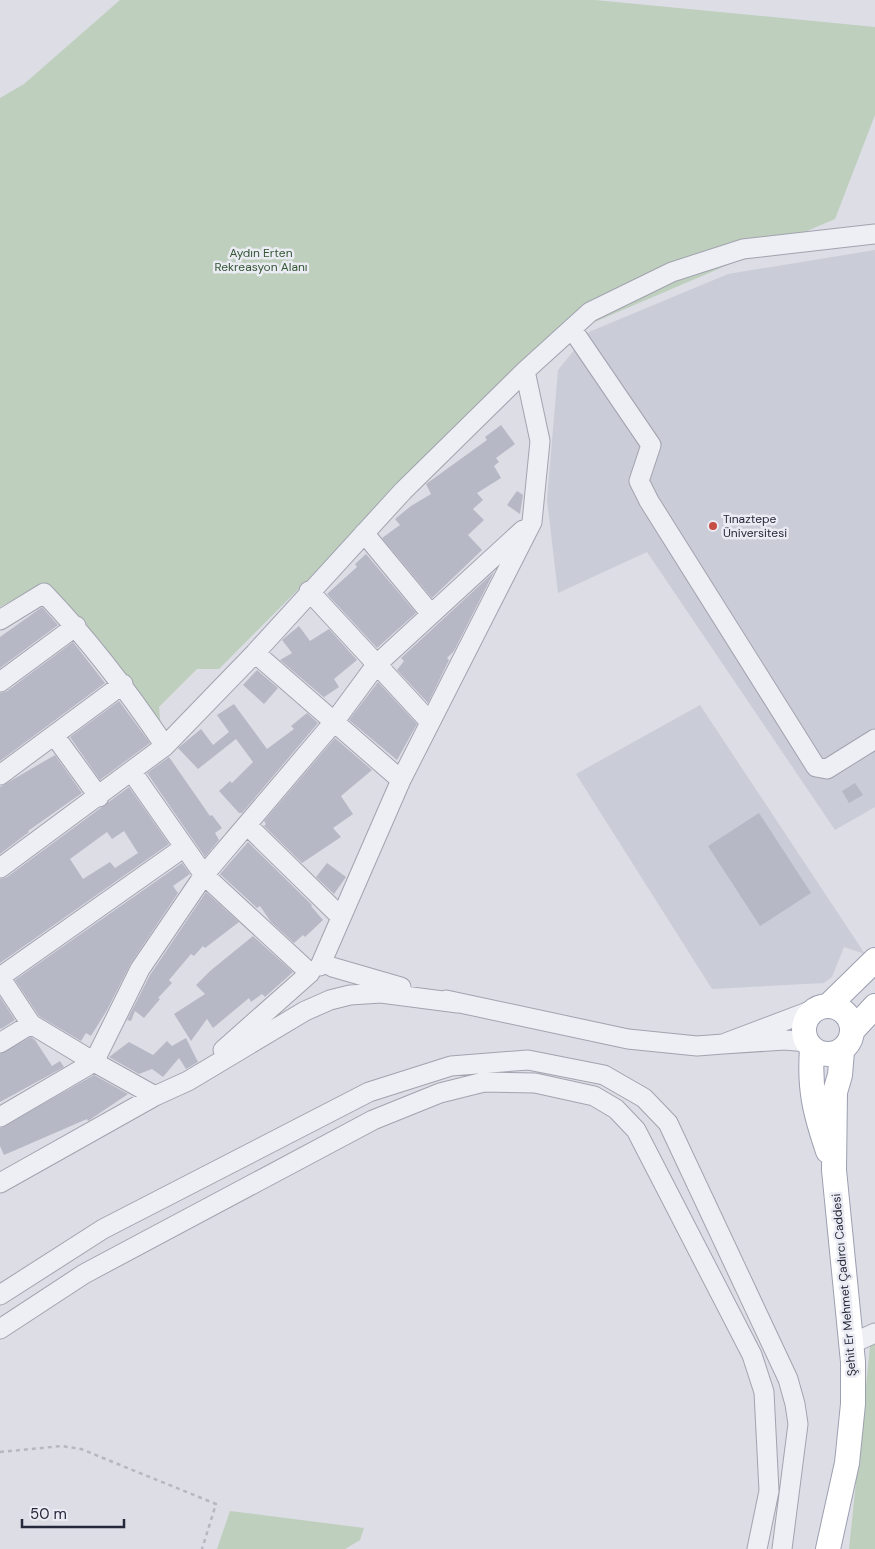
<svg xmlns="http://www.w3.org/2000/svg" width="875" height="1549" font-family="'DM Sans',sans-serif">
  <rect width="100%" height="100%" fill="#dcdde5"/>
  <path fill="#caccd7" d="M875,250v557l-40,23 -188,-278 -89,41 -11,-93 11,-130 31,-38 139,-58z
    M700,705l165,249 -21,-7 -12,30 -8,6 -112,6 -136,-215z"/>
  <path fill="#becfbd" d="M120,0h475l280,27v88l-40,104 -294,126 -322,324h-22l-38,38 2,22 -116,-146 -45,24v-509l24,-14z
    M871,1337h4v212h-26z
    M230,1511l134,17 -4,12 -15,9h-128z"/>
  <path fill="#b6b8c5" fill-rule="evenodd" d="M501,425l14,19 -19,14 3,4 -5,4 7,12 -24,15 6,7 -10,9 11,11 -16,15 14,15 -50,48 -50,-60 18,-13 -5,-6 16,-13 20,-12 -5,-10 61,-44 -2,-3z
    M517,491l6,4 -3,19 -13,-9z
    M366,554l50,59 -39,35 -50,-54 30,-27 -2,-3z
    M494,572l-40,79 -7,7 2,2 -21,43 -31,-33 7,-9 -3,-3z
    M42,607l16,18 -58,43v-31z
    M299,626l11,15 19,-12 28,31 -23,19 5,8 -15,10 3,3 -47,-40 12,-7 -10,-13z
    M73,642l32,41 -105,78v-68l7,-2z
    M257,670l21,18 -14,16 -21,-19z
    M378,682l39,42 -20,36 -48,-40z
    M119,701l31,42 -50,37 -30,-43z
    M234,704l33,45 27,-20 -3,-3 16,-13 11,10 -76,90h-3l-20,-22 11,-10 2,2 21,-21 -17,-23 -38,30 -20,-21 23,-19 12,16 16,-13 -12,-17z
    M335,738l37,32 -31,26 12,18 -20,14 8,9 -39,26 -38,-37 2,-2 -2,-3z
    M55,755l27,38 -54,38 1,1 -29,22v-67z
    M169,757l41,59 2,-1 10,13 -7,5 4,7 -14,17 -58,-84z
    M855,783l8,12 -14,8 -7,-12z
    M129,787l40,57 -169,119v-84l7,-2zM124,831l14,22 -23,15 -5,-6 -27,17 -13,-20 37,-27 5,7z
    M759,813l52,80 -51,33 -52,-80z
    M248,842l64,63 -1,1 12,14 -18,17 -2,-2 -9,8 -23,-21 -11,-16 -3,2 -37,-34z
    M182,863l8,11 -17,12 5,7 -47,70 -24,47 -16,26 -5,-3 -5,8 -42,-25 -24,-36z
    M327,863l19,14 -12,17 -18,-17z
    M206,892l33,30 -34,26 -2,-2 -9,10 -3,-2 -22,26 3,3 -14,15 2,1 -16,19 -9,-7 -4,10 -4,-1 23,-45z
    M253,936l40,36 -28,25 -3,-3 -11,8 -2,-4 -36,30 -6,-9 -16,22 -17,-27 31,-20 -9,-9 14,-14z
    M0,997l15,23 -14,9 -1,-1z
    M31,1037l4,3 17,26 8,-5 4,6 -64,35v-48z
    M186,1038l12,24 -12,7 -7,-11 -16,19 -11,-8 -13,5 -30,-17 20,-15 24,13 14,-14 5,5z
    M94,1075l34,19 -40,27 -1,-2 -83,36 -4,-9v-18z"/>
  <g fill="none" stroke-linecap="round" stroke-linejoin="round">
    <g stroke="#a2a3af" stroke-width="21">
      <path id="minor" d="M572,329l79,116 -12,36 10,20 167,266 11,2 48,-30
        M364,533l67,81
        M309,591l121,131
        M0,620l44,-27c46,48 84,98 121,153
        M255,653l146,127
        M0,682l76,-56
        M54,735l45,62
        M132,772l72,103 106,98 -87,77
        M0,775l123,-91
        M247,825l94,92
        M0,868l165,-122 90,-93 148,-162 122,-120
        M320,966l81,-186 131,-258 8,-81 -15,-70 65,-59 82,-40 71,-23 132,-15
        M332,967l69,20
        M0,977l183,-129
        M0,977l31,47
        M446,1000l182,39 69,7 26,-2
        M807,1042l-22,-2 -62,4 95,-36
        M0,1043l31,-19 63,38 46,-93 64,-94 130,-153 42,-57 147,-135
        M0,1117l94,-55 61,34
        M0,1183l155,-87 33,-15 117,-70 25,-11 20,-5 31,-2 77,10
        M0,1295l103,-66 266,-137 82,-26 77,-6 76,15 40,23 24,25 120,256 7,25 3,20 -16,125
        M0,1329l84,-55 289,-154 67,-27 44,-11 51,1 59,13 22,13 20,21 116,225 12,37 5,99 -12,58
        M851,1344l24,-11"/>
    </g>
    <g stroke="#9c9fb0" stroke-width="26">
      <path id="major" d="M804 1030a24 24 0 1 1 48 0a24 24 0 1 1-48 0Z
        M828,1006l47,-46
        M852,1031l23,-25
        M812,1049c-3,40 3,64 16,102
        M828,1549l19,-86 6,-59v-42l-19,-192 1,-78 5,-17 2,-24"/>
    </g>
    <path stroke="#b6b8c0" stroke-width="2.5" stroke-dasharray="4 4" stroke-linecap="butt" d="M0,1452l62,-6 19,3 135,55 -14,45"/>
    <use href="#minor" stroke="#eeeff4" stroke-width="19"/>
    <use href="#major" stroke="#fff" stroke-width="24"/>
  </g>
  <circle fill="#c74e44" stroke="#ebecf3" stroke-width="2" cx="713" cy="526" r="5"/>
  <g text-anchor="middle" stroke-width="5" stroke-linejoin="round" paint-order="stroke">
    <g font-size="12" fill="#345635" stroke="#ebecf3">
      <text x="261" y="257">Aydın Erten<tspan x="261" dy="14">Rekreasyon Alanı</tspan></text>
    </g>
    <g font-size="12" fill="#26293b" stroke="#ebecf3" text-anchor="start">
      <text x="723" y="523">Tınaztepe<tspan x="723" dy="14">Üniversitesi</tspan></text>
    </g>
    <g font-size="12" fill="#26293b" stroke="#ebecf3">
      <text transform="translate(844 1285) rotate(-95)" y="4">Şehit Er Mehmet Çadırcı Caddesi</text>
    </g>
  </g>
  <path d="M22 1519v8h102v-8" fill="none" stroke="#26293b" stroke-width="2.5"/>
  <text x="30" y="1519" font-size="15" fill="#26293b" stroke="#ebecf3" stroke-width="4" paint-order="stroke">50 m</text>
</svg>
